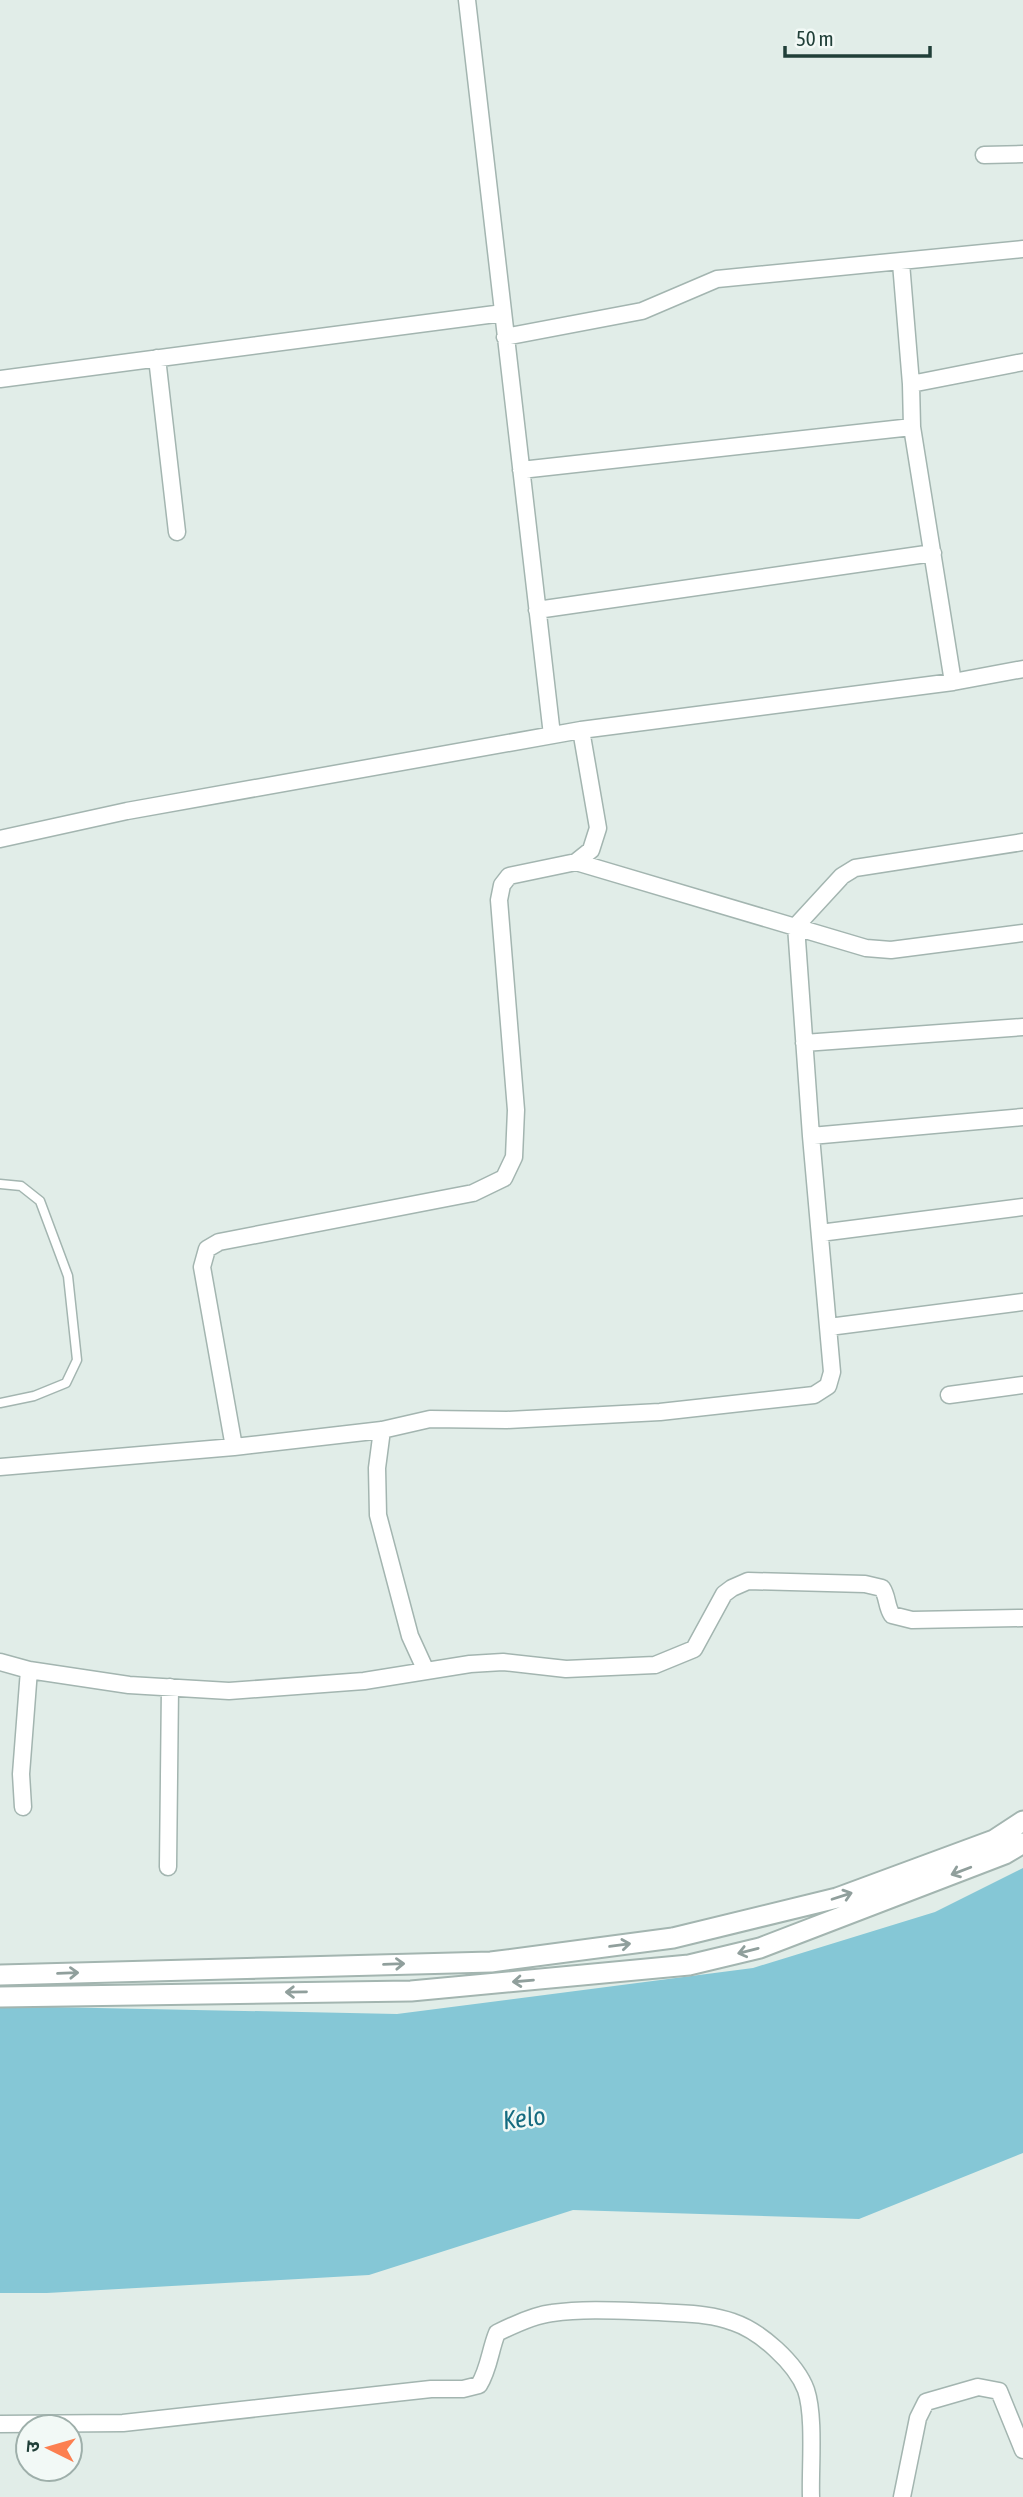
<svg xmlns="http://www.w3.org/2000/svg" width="1023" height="2497" font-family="'Asap Condensed','Noto Sans Devanagari',sans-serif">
  <rect width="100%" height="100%" fill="#e1ede8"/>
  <path fill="#85c7d6" d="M1023,1868v285l-164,66 -286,-9 -204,65 -322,18h-47v-287l397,8 356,-46 182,-56z"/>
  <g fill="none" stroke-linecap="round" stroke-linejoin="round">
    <g stroke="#a3b5b0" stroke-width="11">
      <path id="service" d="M0,1184l21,2 19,15 28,75 9,84 -11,23 -32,13 -34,7"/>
    </g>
    <g stroke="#a3b5b0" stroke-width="19">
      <path id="minor" d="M467,0l85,735
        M984,155l39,-1
        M901,263l10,121 1,43 41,255
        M505,337l137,-26 75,-32 306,-30
        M157,358l20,174
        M0,379l503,-66
        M911,384l112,-22
        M521,470l391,-43
        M537,610l396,-57
        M0,839l127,-28 454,-81 372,-48 70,-13
        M576,862l290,86 25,2 132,-17
        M804,1043l219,-16
        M811,1136l212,-19
        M820,1233l203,-26
        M829,1327l194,-25
        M949,1395l74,-10
        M382,1430l-5,38 1,47 32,121 16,35
        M234,1447l-32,-180 5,-18 12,-7 254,-49 31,-15 10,-21 2,-47 -17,-210 3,-15 7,-9 67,-14 15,-12 7,-22 -17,-98
        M0,1467l234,-20 148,-17 48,-11 77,1 153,-8 154,-17 14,-9 4,-14 -21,-236 -15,-210 46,-50 13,-8 168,-26
        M0,1662l29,8 100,15 100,6 135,-10 106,-17 33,-2 63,7 89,-4 39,-16 30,-55 8,-6 16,-7 117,3 17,4c6,9 4,18 10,27l20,5 111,-2
        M23,1807l-2,-33 8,-104
        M168,1867l2,-180
        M0,2424l123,-1 308,-34h32l16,-4c10,-16 11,-35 18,-52 16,-8 37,-18 55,-20 35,-5 72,-2 107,-1 25,2 50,1 74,10 27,9 63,41 73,68 9,27 4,78 5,107
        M902,2497l16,-79 8,-16 52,-15 21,4 24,59"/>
    </g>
    <g stroke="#a3b5b0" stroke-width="23">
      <path id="tertiary" d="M0,1975l491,-13 182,-24 164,-40 157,-58 29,-19
        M0,1997l411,-6 278,-26 71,-17 245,-94 18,-11"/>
    </g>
    <use href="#service" stroke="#fff" stroke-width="8"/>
    <use href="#minor" stroke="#fff" stroke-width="16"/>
    <use href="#tertiary" stroke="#fff" stroke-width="19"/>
  </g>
  <defs><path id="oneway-shaft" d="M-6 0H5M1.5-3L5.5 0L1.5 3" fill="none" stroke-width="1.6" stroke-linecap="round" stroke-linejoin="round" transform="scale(1.75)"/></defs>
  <g stroke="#909f9c">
    <use href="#oneway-shaft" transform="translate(961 1871) rotate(159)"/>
    <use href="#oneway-shaft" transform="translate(842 1896) rotate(-18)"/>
    <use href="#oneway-shaft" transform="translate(620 1945) rotate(-8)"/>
    <use href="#oneway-shaft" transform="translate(748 1951) rotate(166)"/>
    <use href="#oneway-shaft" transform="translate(394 1964) rotate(-2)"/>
    <use href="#oneway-shaft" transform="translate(68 1973) rotate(-2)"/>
    <use href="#oneway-shaft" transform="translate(523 1981) rotate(175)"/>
    <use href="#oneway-shaft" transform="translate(296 1992) rotate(179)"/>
  </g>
  <g text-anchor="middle" stroke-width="5" stroke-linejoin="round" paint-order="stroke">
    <g font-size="26" font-style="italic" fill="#156b80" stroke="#f2f9f6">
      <text transform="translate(524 2118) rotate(-7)" y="9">Kelo</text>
    </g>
  </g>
  <g transform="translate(49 2448) rotate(275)"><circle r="33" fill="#f2f9f6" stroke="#9eafaa" stroke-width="2"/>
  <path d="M0-5L12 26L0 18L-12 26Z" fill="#fc7f50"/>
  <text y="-10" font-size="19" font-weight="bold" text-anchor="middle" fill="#203f38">उ</text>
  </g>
  <path d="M785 46v10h145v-10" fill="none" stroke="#203f38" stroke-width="3.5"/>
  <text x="796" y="46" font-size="21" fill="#203f38" stroke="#f2f9f6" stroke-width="5" paint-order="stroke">50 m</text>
</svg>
